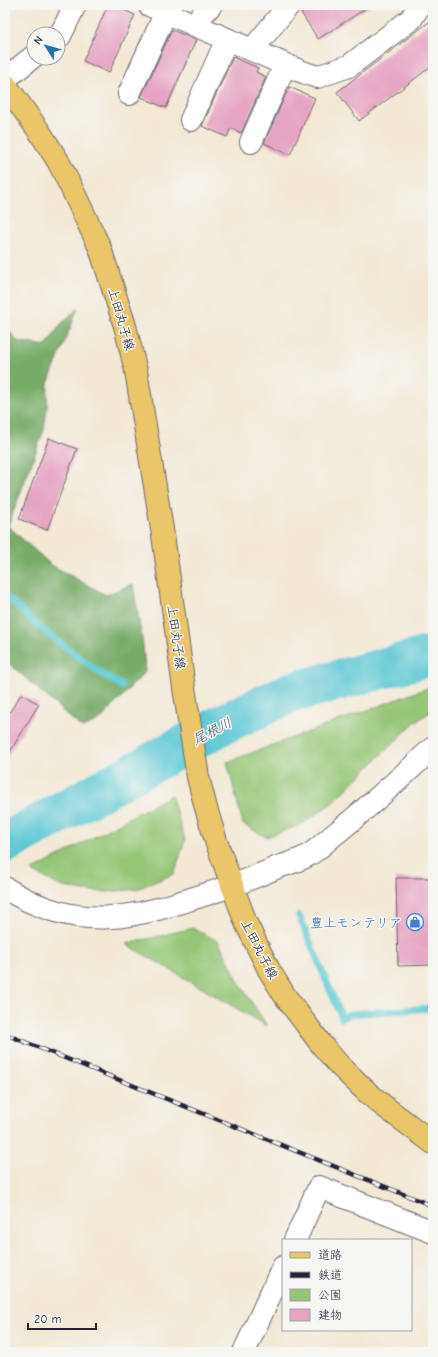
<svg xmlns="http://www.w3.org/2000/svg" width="438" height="1357" font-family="'Comic Neue','Klee One',sans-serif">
  <rect width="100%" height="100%" fill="#f6f6f2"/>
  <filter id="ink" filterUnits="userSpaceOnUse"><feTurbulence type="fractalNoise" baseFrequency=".025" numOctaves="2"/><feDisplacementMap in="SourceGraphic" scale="8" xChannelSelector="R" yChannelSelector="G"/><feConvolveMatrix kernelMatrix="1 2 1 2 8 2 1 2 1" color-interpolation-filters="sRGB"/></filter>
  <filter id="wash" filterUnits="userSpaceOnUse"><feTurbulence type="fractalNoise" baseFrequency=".012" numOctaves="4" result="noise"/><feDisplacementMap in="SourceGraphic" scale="16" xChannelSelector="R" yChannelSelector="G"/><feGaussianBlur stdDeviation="0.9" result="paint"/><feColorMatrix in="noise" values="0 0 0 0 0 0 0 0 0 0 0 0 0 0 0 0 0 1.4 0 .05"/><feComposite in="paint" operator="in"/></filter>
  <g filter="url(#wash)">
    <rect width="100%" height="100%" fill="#f3e8d4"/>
    <path fill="#94c676" stroke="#5b7458" d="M433,686v24l-18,12 -82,80 -30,22 -37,13 -23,-13 -16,-62z
      M171,795l14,45 -11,34 -37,15 -29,3 -24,-1 -24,-5 -28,-15z
      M193,928l26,14 21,42 27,42 -141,-82z"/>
    <path fill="#77ab67" stroke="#4c6651" d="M78,308l-30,76 -1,23 -3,23 -36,96 43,39 55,30 27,-11 10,61 2,27 -46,49 -17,7 -77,-68v-335l12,16 29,5 15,-22z"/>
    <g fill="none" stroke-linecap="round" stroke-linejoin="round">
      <path stroke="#5cc8d4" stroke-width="7" d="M5,595l34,32 57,43 26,16
        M299,916l43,102 7,-4 84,-6"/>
      <path stroke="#5cc8d4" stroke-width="41" d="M5,843l218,-119 67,-31 143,-38"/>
    </g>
    <g id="blocks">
      <path fill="#e6a4c3" d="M108,5h4l23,10 -26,58 -26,-12z
        M309,5h62l-53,34 -18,-28z
        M433,19v46l-74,56 -22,-29z
        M172,30l24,10 -30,68 -25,-11z
        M233,57l25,11 -2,4 10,5 -25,56 -10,-5 -4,9 -25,-11z
        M289,87l26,11 -25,57 -26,-12z
        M49,438l28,11 -30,81 -28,-11z
        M21,694l18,10 -34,56v-40z
        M396,878h37v87l-35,1z"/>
    </g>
  </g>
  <g filter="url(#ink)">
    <use href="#blocks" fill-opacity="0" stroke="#6b6771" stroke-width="1"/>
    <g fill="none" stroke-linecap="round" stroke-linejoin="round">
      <g stroke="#6b6771" stroke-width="24">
        <path id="minor" d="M149,5l151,66 17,6 32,-11 62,-47 9,-14
          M194,24l17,-19
          M58,37l2,-1 15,-31
          M252,50l37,-45
          M5,79l29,-23
          M129,94l37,-82
          M191,120l36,-81
          M251,142l34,-77
          M5,888c77,48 131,29 211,3 21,-7 42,-15 62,-24 10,-3 20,-6 29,-11 10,-5 19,-15 28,-22 34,-27 66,-57 98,-86
          M295,1240l24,-53 114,45
          M244,1352l39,-85"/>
      </g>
      <g stroke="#6b6771" stroke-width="24">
        <path id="major" d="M5,84l34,47 19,30 13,26 29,61 25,78 11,45 27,164 21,153 14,89 8,31 10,33 30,82 23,47 16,26 36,48 18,21 29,28 17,14 48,36"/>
      </g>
      <use href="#minor" stroke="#fff" stroke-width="22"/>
      <use href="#major" stroke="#ebc669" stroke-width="22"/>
      <g stroke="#22223b" stroke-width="4.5">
        <path id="rail" d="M5,1034l428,172"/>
      </g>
      <use href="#rail" stroke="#f6f6f2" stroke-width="3" stroke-dasharray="9" stroke-linecap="butt"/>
    </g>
  </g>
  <defs>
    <g id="shop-ring" transform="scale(0.9)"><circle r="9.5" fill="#f6f6f2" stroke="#3f7fe0" stroke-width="1.5"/><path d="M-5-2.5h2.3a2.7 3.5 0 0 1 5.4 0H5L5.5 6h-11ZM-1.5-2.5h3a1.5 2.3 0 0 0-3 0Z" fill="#3f7fe0"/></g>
  </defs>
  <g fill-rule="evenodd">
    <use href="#shop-ring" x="415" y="922"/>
  </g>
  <g text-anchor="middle" stroke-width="3" stroke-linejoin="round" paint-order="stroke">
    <g font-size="13" fill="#22223b" stroke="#f6f6f2">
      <text transform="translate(122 319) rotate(74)" y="5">上田丸子線</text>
      <text transform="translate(177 637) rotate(82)" y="5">上田丸子線</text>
      <text transform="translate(260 949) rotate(63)" y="5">上田丸子線</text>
    </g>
    <g font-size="13" fill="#366cbe" stroke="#f6f6f2" text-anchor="end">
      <text x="402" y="927">豊上モンテリア</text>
    </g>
    <g font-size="14" font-style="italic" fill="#365c71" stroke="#f6f6f2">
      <text transform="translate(212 731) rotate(-28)" y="5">尾根川</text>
    </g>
  </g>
  <rect width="438" height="1357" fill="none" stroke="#f6f6f2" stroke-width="20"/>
  <rect x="282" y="1239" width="130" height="92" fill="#f6f6f2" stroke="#a1a1a9"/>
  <rect x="290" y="1252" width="20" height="6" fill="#ebc669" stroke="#a1a1a9"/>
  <text x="318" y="1259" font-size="12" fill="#22223b">道路</text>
  <rect x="290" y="1272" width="20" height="6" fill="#22223b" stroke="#a1a1a9"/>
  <text x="318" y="1279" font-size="12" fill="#22223b">鉄道</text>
  <rect x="290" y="1289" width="20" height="12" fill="#94c676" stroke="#a1a1a9"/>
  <text x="318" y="1299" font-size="12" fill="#22223b">公園</text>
  <rect x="290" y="1309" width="20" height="12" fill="#e6a4c3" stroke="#a1a1a9"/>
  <text x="318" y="1319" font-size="12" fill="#22223b">建物</text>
  <g transform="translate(46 46) rotate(307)"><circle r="19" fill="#f6f6f2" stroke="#a1a1a9"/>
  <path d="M0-3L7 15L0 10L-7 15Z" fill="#1f6fb2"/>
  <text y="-6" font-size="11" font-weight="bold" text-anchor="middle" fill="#22223b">N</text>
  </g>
  <path d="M28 1323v6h68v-6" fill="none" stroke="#22223b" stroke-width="2"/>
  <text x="34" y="1323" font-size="12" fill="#22223b" stroke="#f6f6f2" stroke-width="3" paint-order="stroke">20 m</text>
</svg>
